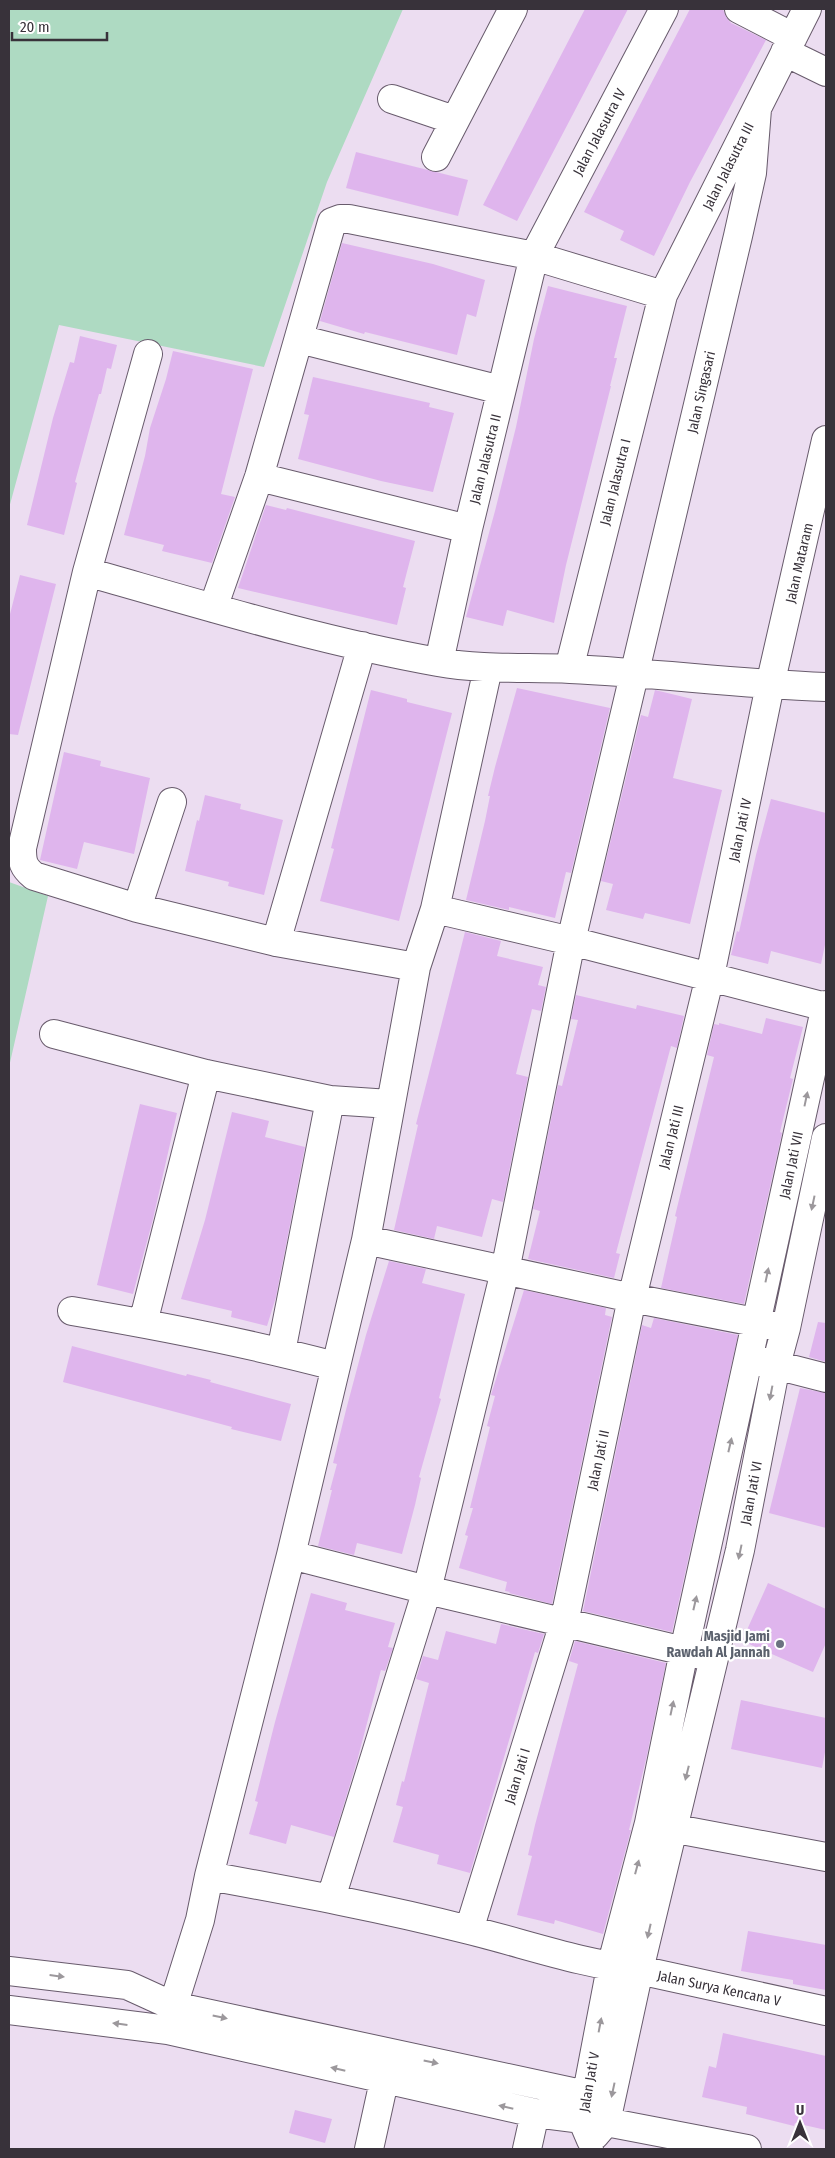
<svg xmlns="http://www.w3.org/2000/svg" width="835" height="2158" font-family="'Fira Sans Condensed',sans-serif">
  <rect width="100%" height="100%" fill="#ecddf1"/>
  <path fill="#aedac2" d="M9,9h394l-76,173 -63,185 -205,-42 -50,183z
    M9,882l39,14 -39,171z"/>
  <path fill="#dfb5ed" d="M585,9h43l-111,212 -34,-16z
    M690,9h33l3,8 5,6 35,17 -76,142 -36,74 -34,-16 4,-9 -40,-19z
    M356,152l112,28 -10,36 -112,-28z
    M342,243l91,21 52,16 -9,37 -9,-3 -10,41 -92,-23 -1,2 -44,-13z
    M548,286l79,20 -13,52h3l-7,28h1l-45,179 -12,58 -47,-13 -4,16 -37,-9 29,-106 21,-84 18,-88z
    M80,336l37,9 -6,24 -4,-1 -6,26h-2l-24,88 2,1 -13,52 -37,-10 26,-107 17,-56 4,1z
    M173,351l80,18 -32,125 14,3 -23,66 -50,-12 2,-6 -40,-10 21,-79 5,-28 16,-49z
    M313,377l117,26 -1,4 25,6 -21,79 -52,-11 -83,-22 11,-44 -5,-1z
    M266,505l20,5 1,-2 128,33 -12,46 3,1 -9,37 -159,-37z
    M20,575l36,9 -38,151 -9,-1v-116z
    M517,688l93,20 -39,165 -5,-1 -11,46 -46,-11v3l-43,-10 19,-79 5,-25h-2l7,-29z
    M371,690l36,9v3l45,11 -53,208 -79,-20 14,-52 -3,-1z
    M655,690l37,9 -19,79 49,12 -32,134 -45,-11 -2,6 -37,-9 7,-26 -12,-3 40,-166 7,2z
    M64,752l37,9 -1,5 50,12 -16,76 -50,-12 -7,27 -37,-9z
    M205,795l36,9 -1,5 43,11 -19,75 -36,-9 1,-4 -44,-11 12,-51 2,1z
    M771,799l55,14v127l-5,24 -50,-13 -3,13 -37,-9 6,-24 2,1 17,-77z
    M465,932l36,9 -4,15 46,11 -5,18 8,2 -5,24 -9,-2 -16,65 12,3 -25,125 -11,-3 -10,38 -45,-11 -3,13 -40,-9 24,-105 -2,-1z
    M576,995l60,14 1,-4 47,11 -7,32 -6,-2 -55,207 4,1 -6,24 -86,-19 12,-48 -7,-2 25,-124 4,1 16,-66 -7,-1z
    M766,1018l37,9 -13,51 3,1 -13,53 2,1 -38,171 -83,-16 16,-71 -2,-1 39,-159 -7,-2 7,-31 5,1v-2l43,11z
    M140,1104l37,9 -24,106 -20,75 -36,-9z
    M232,1112l37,9 -4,16 40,10 -29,150 -9,29 -36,-9 1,-6 -51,-12 24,-79z
    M389,1261l37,8 -4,14 43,11 -26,104 2,1 -22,78 2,1 -6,27 -13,49 -45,-11 -3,12 -36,-9 14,-56h-2l7,-26 -4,-1 13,-53 20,-75z
    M524,1290l82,18 -1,7 7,2 -60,287 -43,-11 1,-1 -5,-1 2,-9 -48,-14 9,-32 -3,-1 8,-27h-3l20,-81 -3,-1 8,-30 -4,-1z
    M654,1318l84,17 -66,297 -89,-21 59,-286 9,3z
    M818,1322l8,1v39l-17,-5z
    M72,1346l114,30 1,-2 24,6 -1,2 81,22 -10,37 -50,-12 1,-2 -169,-45z
    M800,1388l26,5v135l-57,-15z
    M768,1583l58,26v34l-13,29 -71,-31z
    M311,1593l36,10 -2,7 50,13 -7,24 5,1 -8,23 -4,-1 -24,91 -23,76 -43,-12 -5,19 -37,-10 9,-32 -3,-1 20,-79z
    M501,1624l43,10 -6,19 -3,-1 -65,221 -33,-9 2,-9 -46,-13 10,-35 -7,-2 6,-24 2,1 25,-99 -13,-4 7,-23 15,4 8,-29 50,13z
    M575,1641l91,22 -19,92 -18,75h2l-28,104 -48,-14 -1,4 -37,-9 15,-59 -4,-1 7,-30 43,-161 -9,-3z
    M741,1700l85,18v29l-4,21 -91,-19z
    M748,1931l78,14v45l-33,-6v-4l-52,-9z
    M723,2033l103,23v74l-31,-7 -1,3 -48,-12 1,-7 -45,-10 7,-31 7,2z
    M295,2110l37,9 -7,24 -36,-10z"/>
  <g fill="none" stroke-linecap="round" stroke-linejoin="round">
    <g stroke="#685b6c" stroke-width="30">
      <path id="minor" d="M739,9l54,28
        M785,52l41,20
        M392,99l62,21
        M436,157l77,-148
        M299,339l202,51
        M148,354l-61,218 -65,276c0,14 1,19 12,28l103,32 139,34 140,25
        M259,477l209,52
        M87,572c116,33 233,69 351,90 44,8 88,5 132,7 86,4 171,15 256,18
        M213,608l46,-131 73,-255 8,-3h9l185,37 129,39
        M439,662l29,-133 66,-273 130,-247
        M488,668l-53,241 -19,58 -50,273 -75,315 -82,321 -9,44 -27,86 -5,24 367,83 71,9 141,27
        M569,669l94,-374 144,-286
        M137,908l35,-106
        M435,909l136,32 255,66
        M276,942l86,-296
        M54,1034l152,40 124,26 60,4
        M366,1240l266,58 143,28
        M72,1311c89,15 176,32 263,55
        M143,1323l63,-249
        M281,1352l49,-252
        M760,1361l66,17
        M291,1555l136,35 274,65
        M655,1825l171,32
        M209,1876c87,16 174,32 260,54 57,14 113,34 170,40l187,41
        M331,1898l96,-308 78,-319 66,-330 167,-705 14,-63 5,-64
        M469,1930l95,-307 68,-325 78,-322 60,-291 56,-245
        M9,1971l118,14 46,21 413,89
        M9,2010l159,20
        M595,2135l11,-13 33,-152 101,-420 36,-185 10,-37 40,-190
        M591,2140l-9,-21 29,-152 38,-144 35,-172 142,-646
        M369,2149l19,-86
        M527,2149l8,-36"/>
    </g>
    <use href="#minor" stroke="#fff" stroke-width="28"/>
  </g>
  <defs><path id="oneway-solid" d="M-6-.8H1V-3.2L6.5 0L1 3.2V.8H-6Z" transform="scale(1.25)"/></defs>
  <g fill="#9c989c">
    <use href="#oneway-solid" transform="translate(806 1099) rotate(-78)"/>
    <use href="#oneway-solid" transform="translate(813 1203) rotate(102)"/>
    <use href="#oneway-solid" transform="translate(767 1275) rotate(-78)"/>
    <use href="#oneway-solid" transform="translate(771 1393) rotate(101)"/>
    <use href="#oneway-solid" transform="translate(730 1445) rotate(-77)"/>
    <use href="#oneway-solid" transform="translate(740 1552) rotate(102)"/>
    <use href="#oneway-solid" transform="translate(695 1603) rotate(-77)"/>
    <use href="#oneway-solid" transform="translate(672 1708) rotate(-78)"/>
    <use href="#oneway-solid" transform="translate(687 1773) rotate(104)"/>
    <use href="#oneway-solid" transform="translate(637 1867) rotate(-75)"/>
    <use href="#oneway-solid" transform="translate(649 1931) rotate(103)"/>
    <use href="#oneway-solid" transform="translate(57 1976) rotate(7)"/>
    <use href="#oneway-solid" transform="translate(220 2017) rotate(12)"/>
    <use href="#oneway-solid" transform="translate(120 2024) rotate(-173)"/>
    <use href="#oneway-solid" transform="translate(600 2025) rotate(-79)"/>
    <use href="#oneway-solid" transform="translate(431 2062) rotate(12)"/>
    <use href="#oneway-solid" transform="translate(338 2069) rotate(-167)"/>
    <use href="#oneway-solid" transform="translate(613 2090) rotate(102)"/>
    <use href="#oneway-solid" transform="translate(506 2107) rotate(-167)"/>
  </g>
  <circle fill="#6b7280" stroke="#fff" stroke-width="2" cx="780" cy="1644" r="5"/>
  <g text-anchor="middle" stroke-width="4.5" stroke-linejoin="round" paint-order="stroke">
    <g font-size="14" fill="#38323a" stroke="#fff">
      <text transform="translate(599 132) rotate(-62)" y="5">Jalan Jalasutra IV</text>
      <text transform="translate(728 166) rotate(-63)" y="5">Jalan Jalasutra III</text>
      <text transform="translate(701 392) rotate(-77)" y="5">Jalan Singasari</text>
      <text transform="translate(485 459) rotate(-76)" y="5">Jalan Jalasutra II</text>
      <text transform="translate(615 482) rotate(-76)" y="5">Jalan Jalasutra I</text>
      <text transform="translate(799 563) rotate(-77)" y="5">Jalan Mataram</text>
      <text transform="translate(740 830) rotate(-78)" y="5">Jalan Jati IV</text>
      <text transform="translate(671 1137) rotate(-76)" y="5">Jalan Jati III</text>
      <text transform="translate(791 1165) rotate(-78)" y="5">Jalan Jati VII</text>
      <text transform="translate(598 1460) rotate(-78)" y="5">Jalan Jati II</text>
      <text transform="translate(751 1493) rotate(-79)" y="5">Jalan Jati VI</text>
      <text transform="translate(517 1776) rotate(-73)" y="5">Jalan Jati I</text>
      <text transform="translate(719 1988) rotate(12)" y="5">Jalan Surya Kencana V</text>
      <text transform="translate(589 2082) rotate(-80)" y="5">Jalan Jati V</text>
    </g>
    <g font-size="14" font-weight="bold" fill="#5b616d" stroke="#fff" text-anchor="end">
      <text x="770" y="1641">Masjid Jami<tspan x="770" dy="16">Rawdah Al Jannah</tspan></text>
    </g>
  </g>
  <rect width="835" height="2158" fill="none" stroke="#38323a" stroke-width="20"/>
  <g transform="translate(800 2123)" stroke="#ffffff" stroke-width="4" paint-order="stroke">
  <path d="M0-4L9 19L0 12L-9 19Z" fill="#38323a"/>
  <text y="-8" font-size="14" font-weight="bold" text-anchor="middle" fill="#38323a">U</text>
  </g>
  <path d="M12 32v8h95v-8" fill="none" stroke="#38323a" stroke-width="2.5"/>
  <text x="20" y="32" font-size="15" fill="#38323a" stroke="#ffffff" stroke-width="4" paint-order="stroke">20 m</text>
</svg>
